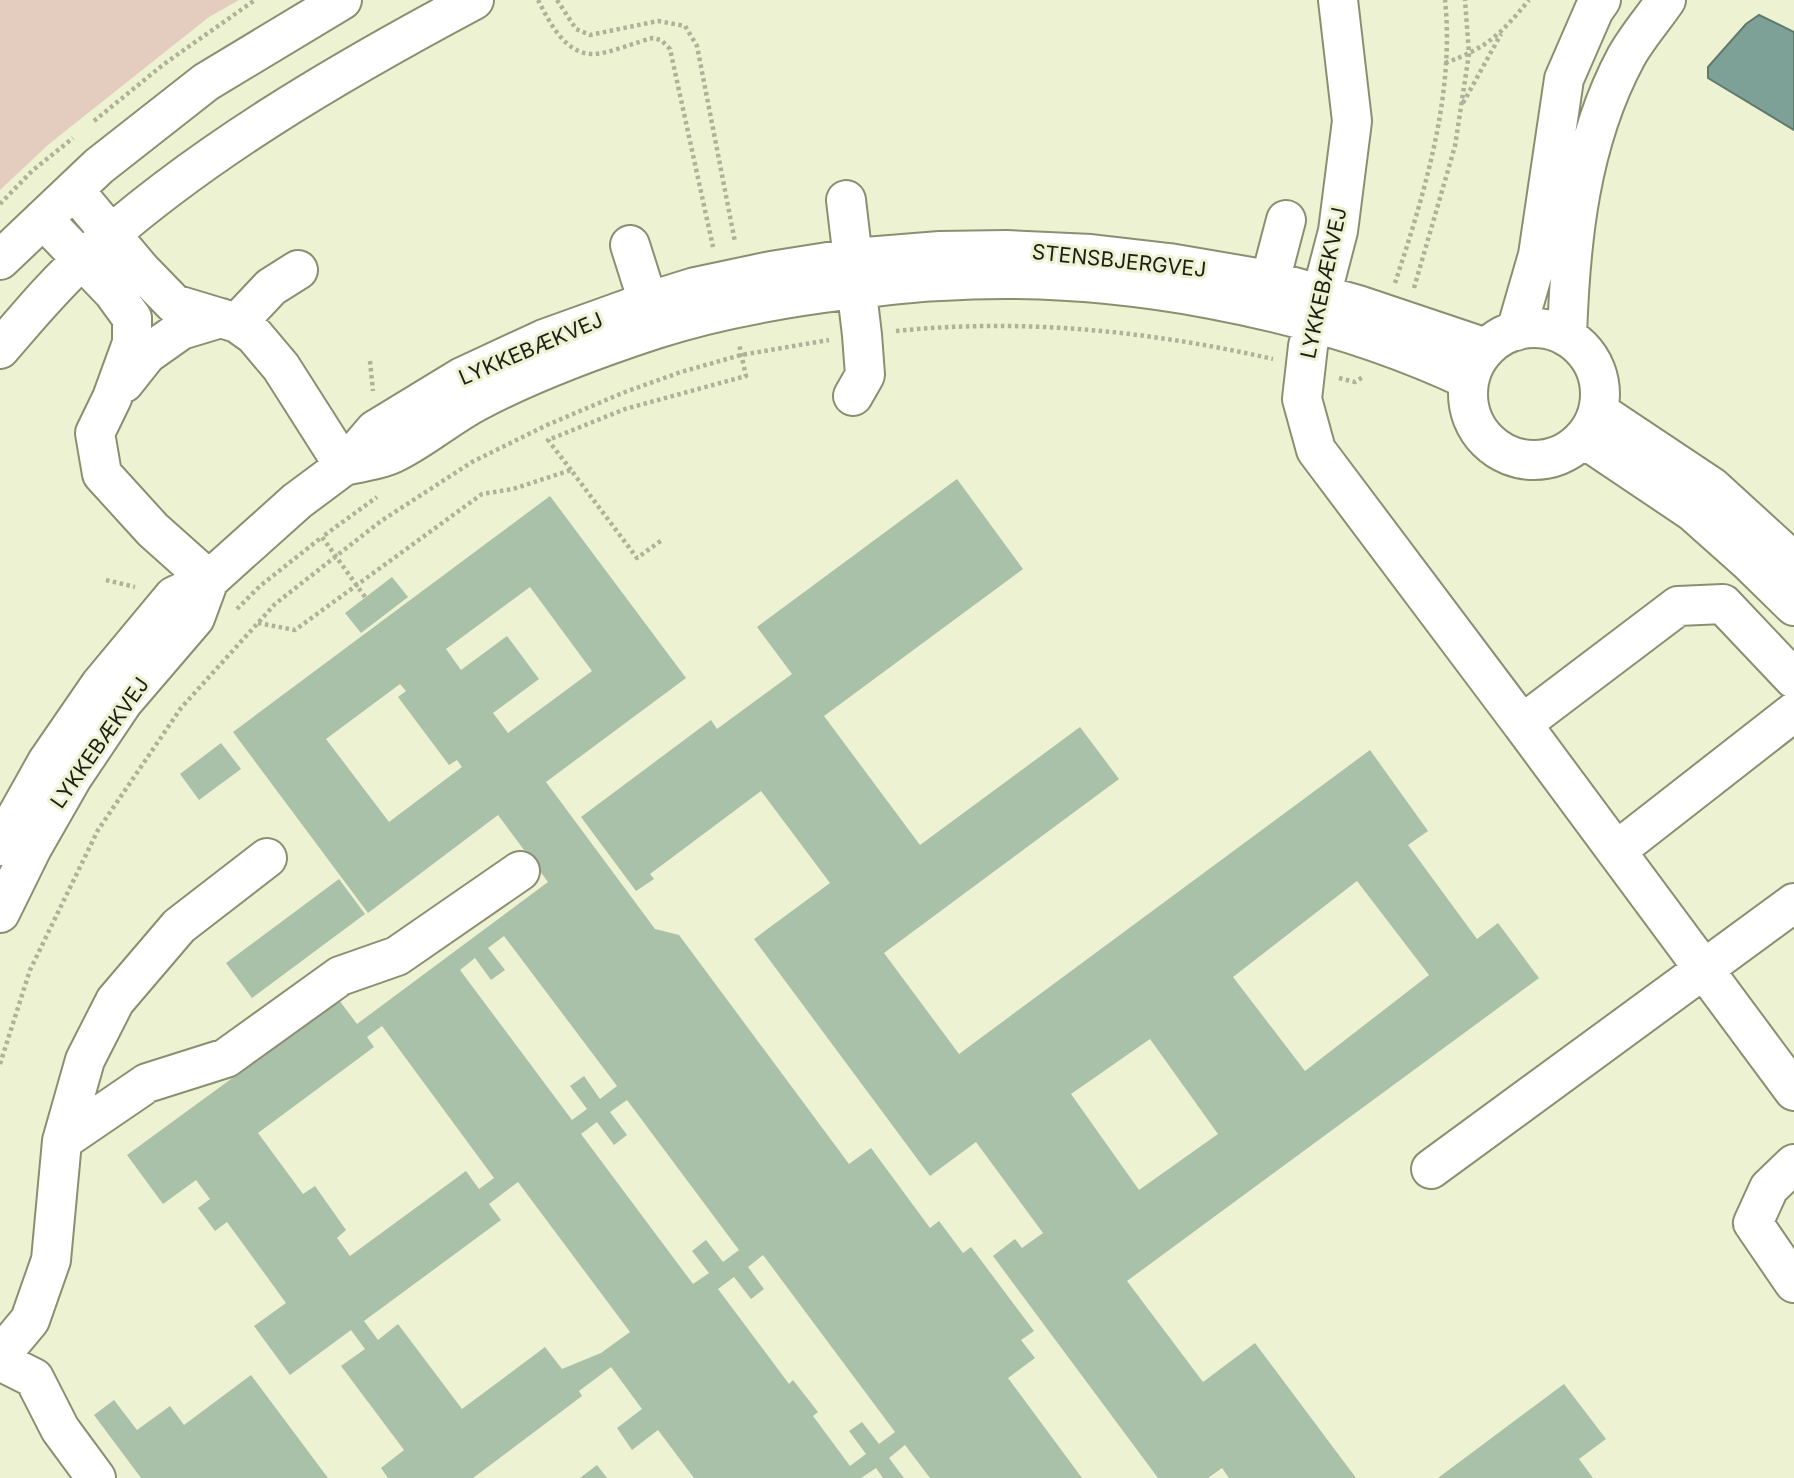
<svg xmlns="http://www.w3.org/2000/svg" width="1794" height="1478" font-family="Inter,sans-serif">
  <rect width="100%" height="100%" fill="#edf2d2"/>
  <path fill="#e4cdbf" d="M0,0h239l-30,17 -160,127 -49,46z"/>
  <path fill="#7ea197" stroke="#617a6f" stroke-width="2" d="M1759,15l35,17v98l-86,-52v-11l38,-43z"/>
  <path fill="#a9c0a9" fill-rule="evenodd" d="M957,479l66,90 -199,147 96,129 160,-118 39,52 -235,174 75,101 411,-304 58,81 -20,14 69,94 21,-16 41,55 -412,303 76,101 52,-39 101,135h-127l-7,-10 -14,10h-50l-165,-222 22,-17 7,9 21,-15 -67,-91 -46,34 -176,-237 76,-56 -69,-92 -111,83 4,5 -18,12 -55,-74 130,-97 6,9 75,-55 -35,-47zM1357,881l72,94 -124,96 -72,-94zM1150,1039l68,95 -79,56 -68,-96z
    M550,496l136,182 -140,104 109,147 24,6 170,229 22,-16 59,80 9,-7 24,32 8,-6 63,84 -13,9 14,18 -27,20 74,100h-152l-25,-33 -16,13 15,20h-21l-7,-10 -15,10h-167l-36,-48 -26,20 -15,-22 25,-19 -31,-42 -32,24 3,5 -109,82h-85l-7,-10 23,-18 -63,-84 24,-17 -14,-19 -61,45 -36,-49 32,-23 -59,-81 -12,9 -17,-23 12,-9 -14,-19 -33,24 -36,-49 212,-155 18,24 191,-142 -50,-67 -130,98 -135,-181zM530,587l62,84 -84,62 -15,-20 46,-34 -32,-43 -46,34 -15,-21zM400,684l6,7 -8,6 51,68 8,-5 5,7 -73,55 -63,-83zM504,936l113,150 -17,13 -16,-23 -14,10 17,23 -15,11 -112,-150 15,-12 16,22 14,-10 -17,-22zM382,1026l112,152 -15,11 -13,-18 -116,85 -13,-18 9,-8 -31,-44 -12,8 -45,-61 116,-86 -7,-10zM627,1100l112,150 -16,12 -17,-22 -14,11 17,22 -16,11 -112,-150 16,-12 17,23 13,-10 -17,-23zM518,1182l112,150 -29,21 -39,16 -17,-22 -83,62 -64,-85 -20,16 -14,-19 137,-101 -12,-16zM763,1255l132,177 -16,12 -17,-22 -13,9 17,23 -16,12 -37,-50 5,-4 -25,-32 -4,4 -71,-95 16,-12 17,22 13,-10 -16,-22z
    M392,577l16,20 -47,36 -16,-20z
    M221,743l20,26 -42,31 -19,-26z
    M339,879l26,35 -113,84 -26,-35z
    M251,1375l77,103h-187l-47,-63 20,-15 23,30 33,-24 14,19z
    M1564,1384l42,55 -27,20 14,19h-155z
    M597,1465l10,13h-27z"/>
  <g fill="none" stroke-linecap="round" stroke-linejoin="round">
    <g stroke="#8b8f72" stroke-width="42">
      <path id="minor" d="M1338,0l14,121 -14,110 -30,115 -6,53 14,51 206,274 156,-118 45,-2 71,75
        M74,190l67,80 33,34 63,19 17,12 27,32 63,99
        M846,200l16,135 3,40 -12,21
        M43,219l70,73 19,26v25l-20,55 -17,35 7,41 51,56 56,50
        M630,245l26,82
        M0,260l99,-94 107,-84 136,-82
        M1264,304l22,-84
        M237,323l34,-36 27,-17
        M1468 394a66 66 0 1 1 132 0a66 66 0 1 1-132 0Z
        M1516,331l22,-76 26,-176 30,-69 7,-10
        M1567,337c3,-96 13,-194 59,-280 11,-20 27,-38 40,-57
        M0,349c27,-31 53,-63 83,-90 113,-104 256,-187 391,-259
        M124,383l23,-29 34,-24 40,-12
        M1598,411l114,76 82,75
        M1583,438l110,74 55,49 46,45
        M344,466c17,-4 37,-6 52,-14 28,-14 52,-35 80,-50 56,-30 119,-53 180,-73 62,-20 126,-31 191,-39 31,-3 62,-8 94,-9 172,-11 373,26 528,99
        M1522,724l272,367
        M0,846l47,-84 53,-77 74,-89 35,-16 88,-79 47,-35 31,-36 87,-53 82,-38 103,-37 48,-15 76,-16 82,-13 87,-7 66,-1 85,4 78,9 100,17 89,25 128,43
        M1616,851l178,-139
        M0,913l32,-65 40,-70 51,-76 72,-84 14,-38
        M62,1141l85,-58 79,-25 114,-82 57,-20 123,-85
        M1794,1164l-25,24 -16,35 41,60
        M1431,1169l363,-266
        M0,1356l30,-36 21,-60 11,-119 23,-81 30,-59 64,-75 88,-68
        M0,1361l34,17 26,51 36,49"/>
    </g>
    <path stroke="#aeb298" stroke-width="4.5" stroke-dasharray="3.5 3.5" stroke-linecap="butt" d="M538,0c11,21 27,55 56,54 17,-1 42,-12 59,-16l8,2 9,9 43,198
      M557,0l19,29 14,6 68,-14 27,5 12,20 38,196
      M1445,63c42,-15 56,-29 84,-63
      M1463,103l38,-69
      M94,121l70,-57 91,-64
      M0,204l32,-33 41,-33
      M1395,283c29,-88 60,-189 50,-283
      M1414,288l41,-142 14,-92 -4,-54
      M896,331c126,-13 254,0 377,28
      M370,361l3,30
      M1339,378l16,4 8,-5
      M571,470l-23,-30 77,-31 121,-33 -7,-32
      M106,580l29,7
      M365,597l-43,-60 55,-40
      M237,609l23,-23 62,-49
      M258,623l37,7 187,-136 31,-5 58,-19 66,88 25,-18
      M0,1064l30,-94 68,-140 83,-122 94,-104 106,-83 91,-59 75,-37 78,-33 56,-20 60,-17 88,-15"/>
    <use href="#minor" stroke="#fff" stroke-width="38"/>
  </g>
  <g text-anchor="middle" stroke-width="6" stroke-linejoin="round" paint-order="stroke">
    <g font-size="21" fill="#1d1e13" stroke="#edf2d2">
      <text transform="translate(1119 261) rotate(6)" y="7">STENSBJERGVEJ</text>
      <text transform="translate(1324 283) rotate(-78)" y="7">LYKKEBÆKVEJ</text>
      <text transform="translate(531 349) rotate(-23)" y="7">LYKKEBÆKVEJ</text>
      <text transform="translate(100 743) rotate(-55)" y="7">LYKKEBÆKVEJ</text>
    </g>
  </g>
</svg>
